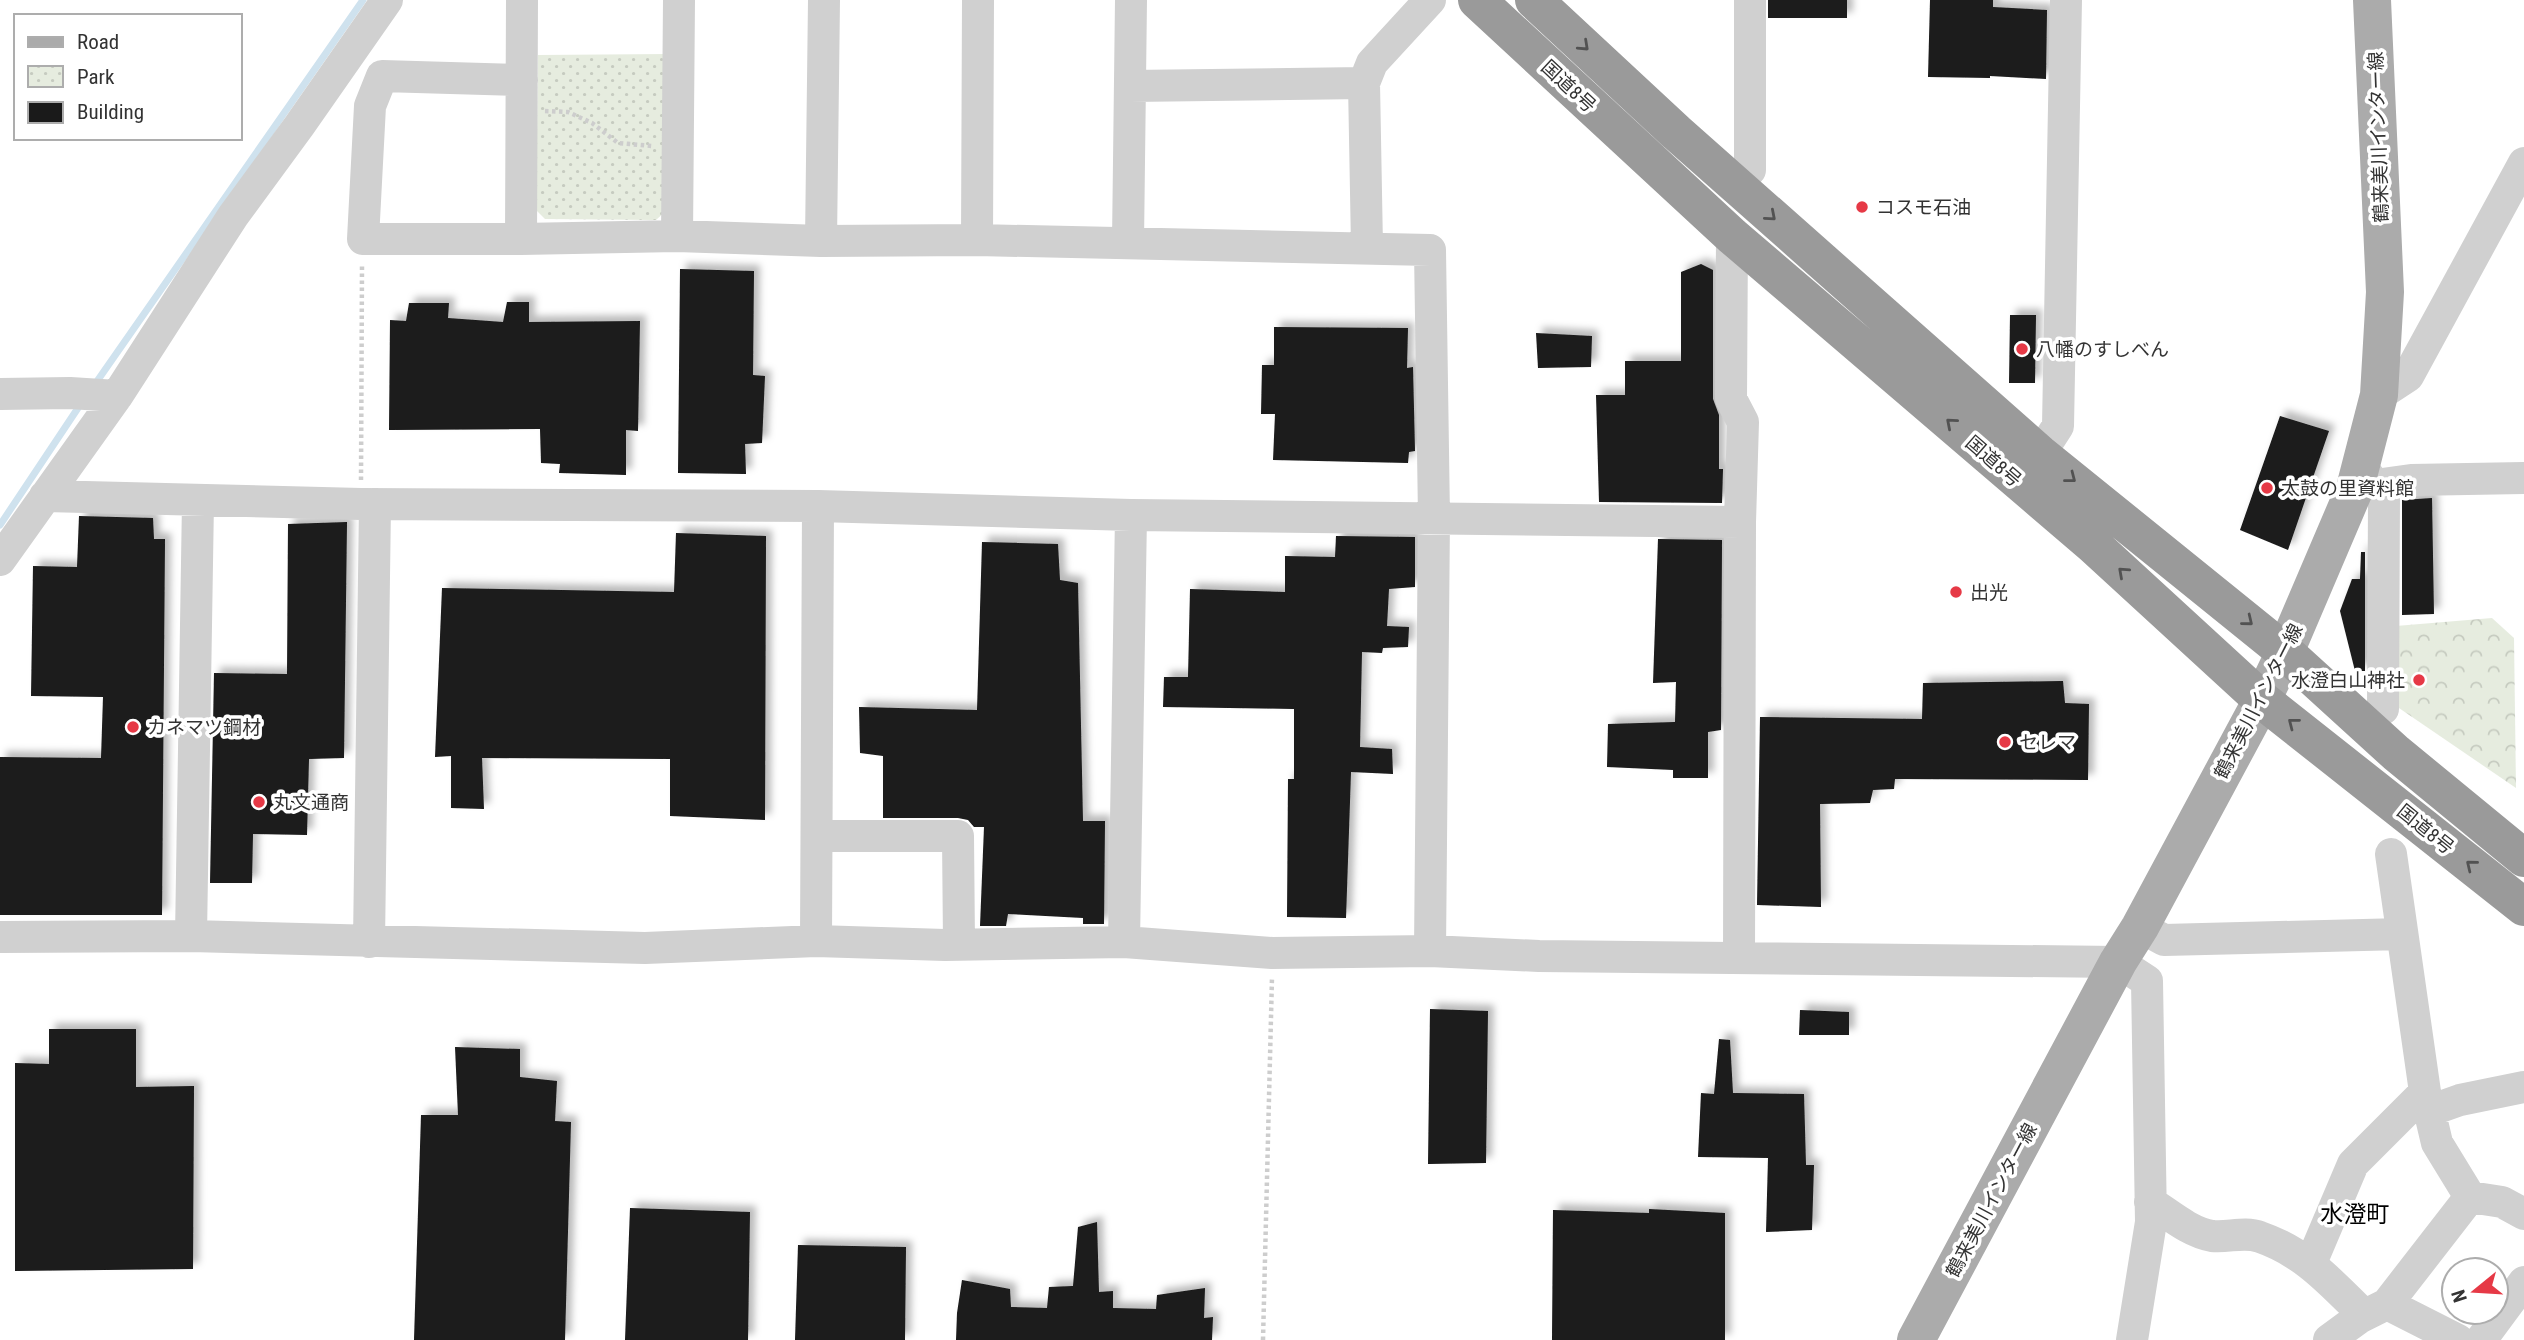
<svg xmlns="http://www.w3.org/2000/svg" width="2524" height="1340" font-family="'Roboto Condensed','Noto Sans JP',sans-serif">
  <defs>
    <pattern id="forest-crowns" width="20" height="18" patternUnits="userSpaceOnUse" patternTransform="scale(1.75)"><rect width="20" height="18" fill="#e6ecdf"/><path d="M2 6a3 3 0 1 1 6 0M12 15a3 3 0 1 1 6 0" fill="none" stroke="#c6cbc0"/></pattern>
    <pattern id="park-dots" width="8" height="8" patternUnits="userSpaceOnUse" patternTransform="scale(1.75)"><rect width="8" height="8" fill="#e6ecdf"/><path d="M2 2h.1M6 6h.1" fill="none" stroke="#c6cbc0" stroke-width="1.8" stroke-linecap="round"/></pattern>
    <filter id="shadow"><feDropShadow dx="6" dy="-6" stdDeviation="3.5" flood-color="#0004"/></filter>
  </defs>
  <rect width="100%" height="100%" fill="#fff"/>
  <path fill="url(#forest-crowns)" d="M2492,618l22,20 2,150 -120,-82v-80z"/>
  <path fill="url(#park-dots)" d="M667,54v156l-11,10 -111,-1 -9,-9 2,-155z"/>
  <g fill="none" stroke-linecap="round" stroke-linejoin="round">
    <path stroke="#cfe2ee" stroke-width="7" d="M93,387l270,-387
      M0,525l82,-123"/>
  </g>
  <path fill="#1a1a1a" filter="url(#shadow)" d="M1768,0h79v18h-79z
    M1930,0h63v7l54,3 -1,69 -56,-3v2l-62,-1z
    M1701,264l12,6v129l6,16v54h4l-1,34 -123,-1 -3,-107h29v-34h56v-89z
    M680,269l74,2 -1,104 12,1 -3,67 -17,1 1,30 -68,-1z
    M507,302h22v20l111,-1 -2,110 -12,-1v45l-67,-2 1,-9 -19,-1 -1,-34 -151,1 1,-110 16,1 3,-18h40l-1,15 55,4z
    M2010,315h26l-1,68h-26z
    M1274,327l134,1 -1,40 6,-1 2,84 -6,1 -1,11 -135,-3 2,-46h-14l1,-49h12z
    M1536,333l56,3 -1,31 -53,1z
    M2280,416l49,15 -41,119 -48,-20z
    M2432,498l2,116 -32,1v-115z
    M79,516l74,2 1,21h11l-3,376h-162v-158l101,1 2,-61 -72,-1 2,-130 44,1z
    M347,522l-3,236 -35,1 -2,76 -54,-1 -1,49h-42l4,-210 73,1 1,-150z
    M676,533l90,3 -1,284 -95,-4v-57l-188,-1 2,51 -33,-1v-52l-16,1 7,-169 232,4z
    M1336,536l79,1v50l-26,2 -2,37 22,1 -1,20 -25,1 -1,5 -20,-1 -2,95 32,2 1,25 -42,-2 -5,146 -59,-1 1,-138h6v-70l-131,-2 1,-30h24l2,-88 95,3v-36l50,1z
    M1658,539l64,1 -1,190 -13,2v46h-35v-8l-66,-3 1,-43 67,-2 1,-40 -23,1z
    M982,542l76,2 2,36 18,3 5,238h22l-1,103h-21v-6l-75,-4 -2,12h-26l4,-99h-10l-6,-7 -10,-2h-75v-62l-23,-3 -1,-46 118,3z
    M2361,552h4v119h-10l-15,-60 12,-32h8z
    M2063,681l2,22 24,1 -1,76 -193,-1 -1,10 -21,1 -3,13 -50,1 1,103 -64,-2 3,-188 162,2 1,-36z
    M1430,1009l58,2 -2,152 -58,1z
    M1800,1010l49,2v23h-50z
    M49,1029h87v58l58,-1 -1,183 -178,2v-208l34,1z
    M1719,1039l11,1 3,53 71,1 2,71h8l-2,65 -46,2 2,-74 -70,-1 3,-64 13,1z
    M455,1047l65,2v28l37,4 -2,40 16,1 -6,218h-151l7,-225h37z
    M630,1208l120,4 -2,128h-123z
    M1649,1209l76,4v127h-173l1,-130 96,3z
    M1097,1222l2,70 14,-1v17l43,1 1,-14 48,-7 -1,30 9,-1 -1,23h-256l1,-27 5,-33 48,9 1,18 36,1 2,-21 24,-1 5,-59z
    M798,1245l108,2 -1,93h-110z"/>
  <g fill="none" stroke-linecap="round" stroke-linejoin="round">
    <path stroke="#cdcdcd" stroke-width="4.5" stroke-dasharray="3.5 3.5" stroke-linecap="butt" d="M545,111l23,1 24,11 26,20 34,3
      M361,480l1,-215
      M1263,1340l9,-363"/>
    <path stroke="#d0d0d0" stroke-width="32" d="M1750,0v170
      M522,80l-140,-4 -12,30 -7,133h158l156,-3 144,5 156,-1 453,10 4,267 -4,434
      M1130,86l234,-3
      M677,236l2,-236
      M1732,236l-1,163 12,23 -3,100 -1,436
      M521,239l1,-239
      M977,240l1,-240
      M821,241l3,-241
      M1128,242l3,-242
      M1367,247l-3,-164 8,-20 58,-63
      M0,394l70,-1 47,3
      M2379,395l29,-19 116,-213
      M2040,454l18,-28 8,-426
      M2361,466l23,31 -1,212
      M2375,485l36,-5 113,-2
      M45,496l316,8 457,2 313,9 609,7
      M0,560l117,-164 116,-180 66,-90 88,-126
      M817,836h141l1,108
      M2391,854l34,238 12,51 33,54
      M2140,927l24,13 238,-6
      M191,936l7,-435
      M0,937l191,-1 454,12 171,-7 129,4 179,-3 148,11 158,-2 109,5 579,6 29,19 4,241 -19,118
      M816,941l2,-435
      M369,942l6,-438
      M1124,942l7,-427
      M2429,1111l31,-11 64,-13
      M2470,1197l32,5 22,12
      M2150,1202c19,12 39,30 62,34 16,2 32,-5 48,1 46,16 71,46 104,78
      M2311,1263l42,-99 72,-72
      M2387,1304l71,36
      M2329,1340l30,-22 28,-14 83,-107
      M2481,1340l43,-58"/>
    <path stroke="#ababab" stroke-width="38" d="M1916,1340l202,-378 22,-35 122,-227 23,-48 70,-164 24,-93 6,-103 -13,-292"/>
    <path stroke="#9a9a9a" stroke-width="38" d="M1477,0l255,236 360,308 170,156 262,207
      M1534,0l142,132 364,322 245,198 111,101 128,105"/>
  </g>
  <defs><path id="oneway-chevron" d="M-2-3.5L2.5 0L-2 3.5" fill="none" stroke-width="1.6" stroke-linecap="round" stroke-linejoin="round" transform="scale(1.75)"/></defs>
  <g stroke="#525252">
    <use href="#oneway-chevron" transform="translate(1584 46) rotate(43)"/>
    <use href="#oneway-chevron" transform="translate(1771 216) rotate(41)"/>
    <use href="#oneway-chevron" transform="translate(1951 423) rotate(-139)"/>
    <use href="#oneway-chevron" transform="translate(2071 478) rotate(38)"/>
    <use href="#oneway-chevron" transform="translate(2123 572) rotate(-138)"/>
    <use href="#oneway-chevron" transform="translate(2248 621) rotate(39)"/>
    <use href="#oneway-chevron" transform="translate(2293 723) rotate(-142)"/>
    <use href="#oneway-chevron" transform="translate(2471 865) rotate(-141)"/>
  </g>
  <g fill="#e63946" stroke="#fff" stroke-width="2.5">
    <circle cx="1862" cy="207" r="7"/>
    <circle cx="2022" cy="349" r="7"/>
    <circle cx="2267" cy="488" r="7"/>
    <circle cx="1956" cy="592" r="7"/>
    <circle cx="2419" cy="680" r="7"/>
    <circle cx="133" cy="727" r="7"/>
    <circle cx="2005" cy="742" r="7"/>
    <circle cx="259" cy="802" r="7"/>
  </g>
  <g text-anchor="middle" stroke-width="7" stroke-linejoin="round" paint-order="stroke">
    <g font-size="19" fill="#333" stroke="#fff">
      <text transform="translate(1569 86) rotate(43)" y="7">国道8号</text>
      <text transform="translate(2378 137) rotate(-92)" y="7">鶴来美川インター線</text>
      <text transform="translate(1994 461) rotate(41)" y="7">国道8号</text>
      <text transform="translate(2258 701) rotate(-63)" y="7">鶴来美川インター線</text>
      <text transform="translate(2426 829) rotate(39)" y="7">国道8号</text>
      <text transform="translate(1991 1200) rotate(-62)" y="7">鶴来美川インター線</text>
    </g>
    <g font-size="19" fill="#333" stroke="#fff" text-anchor="start">
      <text x="1876" y="214">コスモ石油</text>
      <text x="2036" y="356">八幡のすしべん</text>
      <text x="2281" y="495">太鼓の里資料館</text>
      <text x="1970" y="599">出光</text>
      <text x="2405" y="687" text-anchor="end">水澄白山神社</text>
      <text x="147" y="734">カネマツ鋼材</text>
      <text x="2019" y="749">セレマ</text>
      <text x="273" y="809">丸文通商</text>
    </g>
    <g font-size="23" fill="#000" stroke="#fff">
      <text x="2355" y="1222">水澄町</text>
    </g>
  </g>
  <rect x="14" y="14" width="228" height="126" fill="#ffffff" stroke="#adadad" stroke-width="2"/>
  <rect x="28" y="37" width="35" height="10" fill="#ababab" stroke="#adadad" stroke-width="2"/>
  <text x="77" y="49" font-size="21" fill="#333333">Road</text>
  <rect x="28" y="66" width="35" height="21" fill="url(#park-dots)" stroke="#adadad" stroke-width="2"/>
  <text x="77" y="84" font-size="21" fill="#333333">Park</text>
  <rect x="28" y="102" width="35" height="21" fill="#1a1a1a" stroke="#adadad" stroke-width="2"/>
  <text x="77" y="119" font-size="21" fill="#333333">Building</text>
  <g transform="translate(2475 1291) rotate(252)"><circle r="33" fill="#ffffff" stroke="#adadad" stroke-width="2"/>
  <path d="M0-5L12 26L0 18L-12 26Z" fill="#e63946"/>
  <text y="-10" font-size="19" font-weight="bold" text-anchor="middle" fill="#333333">N</text>
  </g>
</svg>
